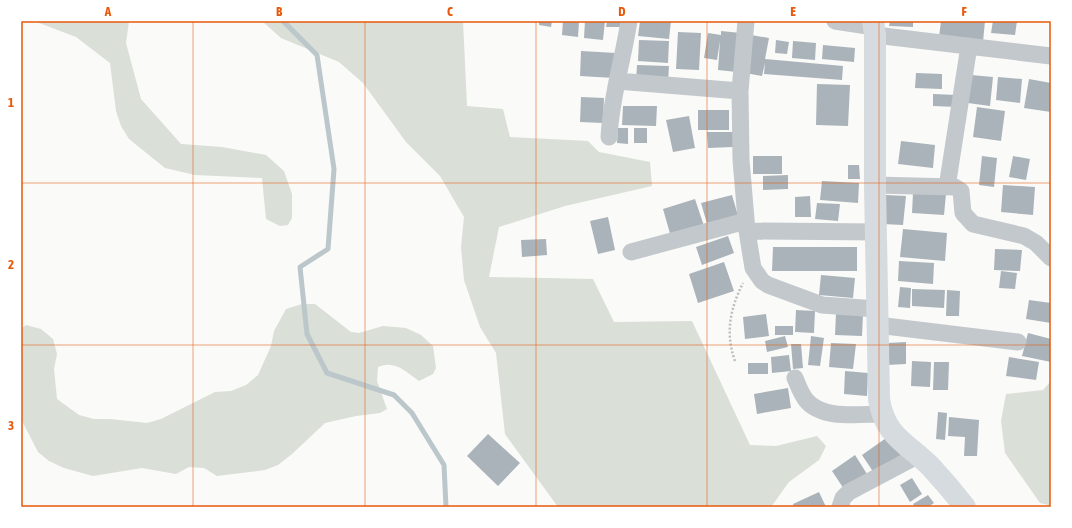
<svg xmlns="http://www.w3.org/2000/svg" width="1072" height="528" font-family="'Asap Condensed',sans-serif">
  <rect width="100%" height="100%" fill="#fafaf8"/>
  <path fill="#dadfd7" d="M34,21h95l-3,22 15,56 40,45 41,3 44,8 18,16 8,23v24l-4,7 -8,1 -14,-7 -4,-41 -67,-3 -30,-7 -36,-29 -8,-13 -5,-15 -6,-48 -34,-26z
    M262,21h201l4,85 36,3 7,28 78,4 11,11 51,10 2,24 -87,20 -66,21 -10,50 104,2 21,43 78,-1 58,124 26,1 41,-10 9,10 -7,14 -30,22 -18,25h-213l-53,-73 -9,-81 -16,-26 -16,-47 -3,-33 3,-30 -24,-41 -34,-34 -43,-59 -24,-21 -58,-24z
    M302,304h13l36,28 8,1 24,-7 23,2 15,7 12,11 3,22 -3,6 -14,7c-14,-10 -24,-21 -41,-14l-1,14 10,28 -7,4 -24,3 -31,7 -33,31 -14,11 -13,5 -48,6 -13,-8 -15,-1 -13,7 -34,-6 -49,8 -29,-8 -15,-7 -11,-9 -17,-33v-90l5,-4 15,4 12,10 4,15 -3,15 3,30 22,16 15,4h16l37,4 14,-4 54,-27 16,-1 15,-6 12,-10 13,-29 3,-15 12,-22z
    M1051,381v126h-4l1,-2 -8,-2 -35,-50 -4,-32 5,-27 37,-4z"/>
  <g fill="none" stroke-linecap="round" stroke-linejoin="round">
    <path stroke="#bbc7cb" stroke-width="5" d="M283,21l34,34 17,114 -6,80 -28,18 7,67 20,39 67,22 18,18 32,52 2,42"/>
  </g>
  <path fill="#aab3b9" d="M539,21h13l-1,6 -12,-2z
    M563,21h16l-1,16 -16,-2z
    M585,21h20l-2,19 -19,-2z
    M607,21h14v6h-15z
    M640,21h31l-2,18 -31,-3z
    M890,21h23v6l-24,-1z
    M941,21h44l-2,21 -44,-5z
    M993,21h24l-2,14 -24,-2z
    M721,31l20,2 -4,39 -19,-2 2,-29 -3,19 -13,-2 4,-25 13,2z
    M678,32l23,1 -2,37 -23,-1z
    M751,35l18,3 -4,21 78,7 -1,14 -78,-6 1,-11 -3,13 -17,-3z
    M639,40l30,1 -1,22 -30,-2z
    M776,40l13,2 -2,12 -12,-1z
    M793,41l23,2 -1,17 -23,-2z
    M823,45l32,3 -1,14 -32,-3z
    M581,51l35,2 -2,25 -34,-2z
    M637,65l32,1 -1,17 -32,-2z
    M916,73l26,1v15l-27,-1z
    M971,75l22,2 -3,29 -22,-3z
    M998,77l24,2 -2,24 -24,-3z
    M1029,79l22,4v29l-27,-4z
    M817,84l33,1 -2,41 -32,-1z
    M933,94l24,1v12l-24,-1z
    M581,97l23,1 -1,25 -23,-1z
    M623,106h34l-1,20 -34,-1z
    M977,107l28,4 -4,30 -28,-4z
    M698,110h31v20h-31z
    M689,116l6,32 -22,4 -7,-32z
    M618,128h10v16l-11,-1z
    M634,128h13v15h-13z
    M707,132h26v15l-25,1z
    M901,141l34,4 -2,23 -35,-4z
    M753,156h29v18h-29z
    M982,156l15,2 -3,29 -15,-2z
    M1013,156l17,3 -4,21 -17,-3z
    M848,165h11l1,14h-12z
    M788,175v14l-25,1v-14z
    M822,181l37,2 -1,20 -38,-3z
    M1003,185l32,2 -2,28 -32,-3z
    M913,193l33,1 -2,21 -32,-2z
    M732,195l7,24 -31,8 -7,-24z
    M886,195l20,1 -3,29 -20,-1z
    M810,196l1,21h-16v-20z
    M695,199l9,27 -33,11 -8,-28z
    M817,203l23,1 -2,17 -23,-2z
    M608,217l7,33 -17,4 -8,-33z
    M903,229l44,4 -2,28 -45,-4z
    M728,236l6,17 -32,12 -6,-18z
    M546,239l1,16 -25,2 -1,-17z
    M773,247h84v24h-85z
    M995,249l27,1 -2,21 -26,-1z
    M899,261l35,2 -1,21 -35,-3z
    M724,262l10,29 -36,12 -9,-29z
    M1001,271l16,2 -2,16 -16,-1z
    M821,275l34,3 -2,20 -34,-3z
    M900,287l11,1 -1,20 -12,-1z
    M912,289l33,1 -1,18 -32,-2z
    M947,290l13,1 -1,25h-13z
    M1029,300l22,3v20l-25,-4z
    M796,310l19,1 -1,22 -19,-1z
    M836,313l27,1 -1,22 -27,-1z
    M766,314l3,22 -24,3 -2,-22z
    M775,326h18v9h-18z
    M1028,333l23,6v23l-29,-6z
    M785,336l3,11 -21,5 -2,-11z
    M811,336l13,2 -4,28 -12,-1z
    M906,342v22l-19,1v-22z
    M831,343l25,1 -3,25 -24,-2z
    M791,344h10l2,24 -10,1z
    M789,355l2,16 -19,2 -1,-16z
    M1009,357l30,5 -3,18 -30,-4z
    M912,361l19,1 -1,25 -19,-1z
    M934,362h15l-1,28h-15z
    M748,363h20v11h-20z
    M845,371l23,2 -1,23 -23,-2z
    M788,388l3,20 -34,6 -3,-20z
    M938,412l9,1 -2,27 -9,-1z
    M949,417l30,3 -2,36h-13l1,-19 -17,-1z
    M488,434l32,29 -22,23 -31,-30z
    M889,436l12,19 -27,18 -12,-18z
    M855,455l12,19 -23,15 -12,-18z
    M912,478l10,16 -12,8 -10,-17z
    M819,492l7,15h-32l-1,-3z
    M928,495l6,8 -6,4h-13l-2,-3z"/>
  <g fill="none" stroke-linecap="round" stroke-linejoin="round">
    <path stroke="#bbbfc2" stroke-width="2.5" stroke-dasharray="2 2" stroke-linecap="butt" d="M735,361c-10,-28 -5,-52 8,-78"/>
    <path stroke="#c3c8cc" stroke-width="17" d="M746,21l-6,70 1,69 6,71 6,37 9,13 6,4 54,20 55,4
      M835,21l39,6
      M875,35l176,21
      M617,81l123,10
      M609,137c2,-40 14,-77 20,-116
      M875,185l80,2 6,4 2,22 10,11 51,12 12,7 15,15
      M947,187l22,-141
      M747,231l129,1
      M631,252l115,-31
      M877,325l141,17
      M795,378c3,7 6,16 11,22 16,20 53,14 75,14
      M840,507l3,-9 6,-6 68,-36"/>
    <path stroke="#d6dbdf" stroke-width="22" d="M873,21l2,14v150l4,214c6,38 27,43 52,68 12,13 23,26 34,40"/>
  </g>
  <path fill="none" stroke="#e8590c" stroke-width="1" stroke-opacity="0.55" d="M193,21v486M365,21v486M536,21v486M707,21v486M879,21v486M21,183h1030M21,345h1030"/>
  <rect width="1072" height="528" fill="none" stroke="#ffffff" stroke-width="44"/>
  <rect x="22" y="22" width="1028" height="484" fill="none" stroke="#e8590c" stroke-width="1.5"/>
  <g font-size="13" text-anchor="middle" font-weight="bold" fill="#e8590c">
    <text x="108" y="16">A</text>
    <text x="279" y="16">B</text>
    <text x="450" y="16">C</text>
    <text x="622" y="16">D</text>
    <text x="793" y="16">E</text>
    <text x="964" y="16">F</text>
    <text x="11" y="107">1</text>
    <text x="11" y="269">2</text>
    <text x="11" y="430">3</text>
  </g>
</svg>
